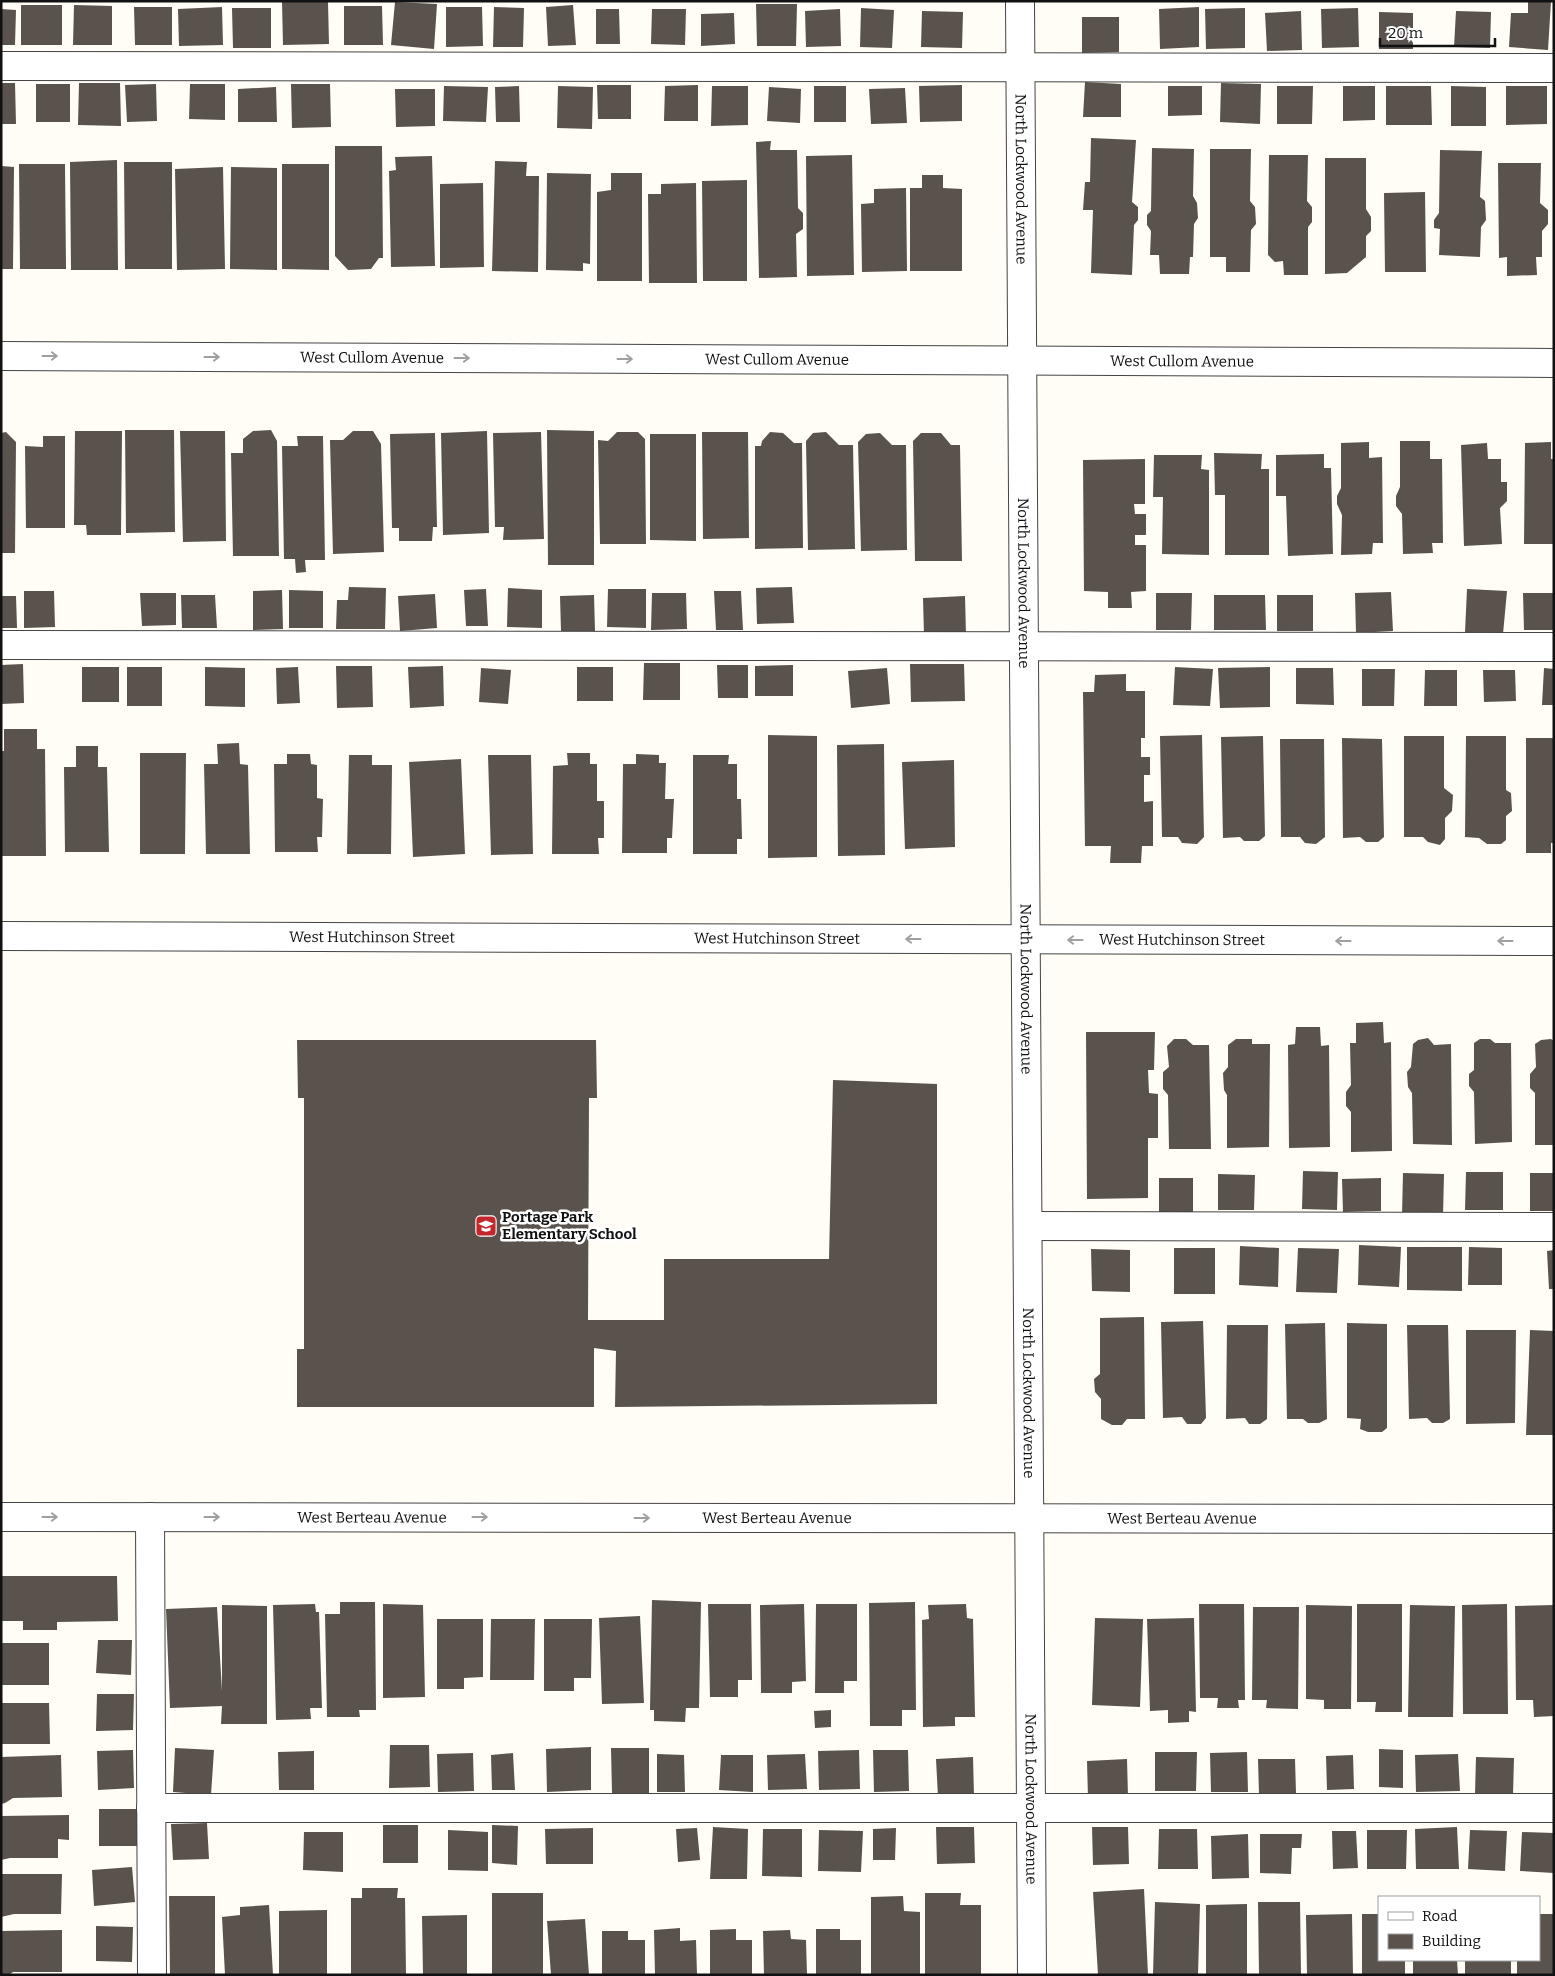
<svg xmlns="http://www.w3.org/2000/svg" width="1555" height="1976" font-family="Bitter,serif">
  <rect width="100%" height="100%" fill="#fffdf5"/>
  <path fill="#5a524d" d="M1528,1h23l-3,49 -39,-3 2,-34h17z
    M282,2h46l1,42 -46,1z
    M395,2l42,2 -3,45 -43,-4z
    M756,4h41l-1,42h-39z
    M21,5h41v40h-41z
    M74,5l38,1v39h-39z
    M573,5l3,40 -28,1 -2,-39z
    M344,6h38l1,39h-39z
    M134,7h38v38h-37z
    M222,7l1,38 -44,1 -1,-37z
    M446,7h36l1,39 -37,1z
    M494,7l30,1 -1,39h-30z
    M1199,7v40l-39,2 -1,-40z
    M232,8h39v40h-38z
    M861,8l33,2 -2,38 -32,-1z
    M1245,8v40l-39,1 -1,-40z
    M1358,8l1,39 -37,1 -1,-39z
    M1,9l15,1 -1,35h-14z
    M596,9h23l1,35h-24z
    M652,9h34l-1,36 -34,-1z
    M840,9l1,37 -35,1 -1,-36z
    M922,11l41,1 -1,36 -41,-1z
    M1301,11l1,39 -35,1 -2,-38z
    M1456,11l35,1 -1,36 -36,-1z
    M1379,12l34,1v36h-34z
    M734,13l1,31 -34,2v-32z
    M1082,17h37v35l-37,1z
    M1085,82l36,2v33h-38z
    M1,83h14l1,41h-15z
    M79,83h41l1,43 -43,-1z
    M1221,83l40,1 -1,40 -40,-2z
    M36,84h34v38h-34z
    M156,84l1,37 -30,1 -2,-37z
    M190,84h35v36l-36,-1z
    M291,84h39l1,43 -39,1z
    M597,85h34v34h-33z
    M698,85v36h-34l1,-35z
    M962,85v36l-42,1 -1,-36z
    M444,86l44,1 -2,35 -43,-1z
    M519,86l1,36h-24l-1,-35z
    M558,86l35,1 -1,42 -35,-1z
    M712,86h36v39l-37,1z
    M814,86h32v36h-32z
    M1168,86h34v29l-34,1z
    M1277,86h36l-1,38h-35z
    M1343,86h32v34l-32,1z
    M1386,86h45l1,39h-46z
    M1451,86l35,1v39h-35z
    M1506,86h41v38l-41,1z
    M276,87l1,35h-39v-33z
    M769,87l32,2 -1,34 -33,-2z
    M905,88l2,35 -36,1 -2,-35z
    M395,89h40v37l-39,1z
    M1091,138l45,2 -4,62 6,5v13l-4,5 -2,50 -41,-2 2,-63h-10l2,-28h5z
    M771,141l-1,9h27l1,58 5,5v16l-7,5 1,43 -38,1 -3,-136z
    M335,146h47l1,112h-4l-8,11 -23,1 -13,-14z
    M1152,148l42,1 -1,47 4,7 1,15 -4,6 -1,33h-3l-1,17h-29l-1,-19h-9l1,-24 -4,-6v-10l4,-4z
    M1210,149h41l-1,52 5,6 1,17 -5,6 -1,42h-24v-15h-16z
    M1440,150l42,1 -2,46 5,4 1,19 -5,7 -1,30 -41,-2 1,-26 -6,-1v-8l5,-7z
    M852,155l2,120 -47,1 -1,-120z
    M1269,155h39l-1,46 5,6v15l-4,5v48h-24l-1,-14 -8,1 -7,-7z
    M432,156l3,110 -44,1 -2,-96 7,-1 -1,-13z
    M1325,158h41v51l5,8v14l-5,5v21l-19,16 -22,1z
    M117,160l1,110h-47l-1,-108z
    M495,161l32,1 -1,14h13l-1,96 -46,-1z
    M124,162h48v107h-47z
    M1498,163h43l-1,40 8,7v14l-6,7v26h-6l1,18 -30,1v-19l-8,1z
    M19,164h46l1,105h-46z
    M282,164h47v106l-47,-1z
    M1,166l13,1 -1,102h-12z
    M223,167l2,102 -48,1 -2,-101z
    M231,167l46,1v102l-47,-1z
    M547,173l44,1 -1,90 -7,-1v8l-37,-1z
    M611,173h31v108h-45v-89l14,-2z
    M922,175h21v13l19,1v82h-52v-83h12z
    M747,180v101h-44l-1,-100z
    M483,183l1,84 -44,1v-84z
    M696,183l1,100h-48l-1,-89h13v-10z
    M906,188l1,83 -45,1 -1,-68 13,-1v-14z
    M1425,192l1,80h-41l-1,-79z
    M125,430h49l1,102 -49,1z
    M271,430l6,11 2,115h-46l-2,-103h12v-14l10,-8z
    M547,430l47,1v134h-46z
    M75,431h47l-1,104h-34l-1,-10h-12z
    M180,431h45l1,110 -43,1z
    M353,431h20l8,13 3,108 -51,2 -3,-114h13z
    M487,431l2,102 -46,2 -2,-102z
    M6,432l10,10 -1,111h-14v-120z
    M541,432l3,107 -41,1 1,-13h-9l-2,-94z
    M617,432h21l7,7 1,105h-46l-2,-104 10,1z
    M702,432h46l1,106 -46,1z
    M770,432l13,1 11,10h8l1,105 -48,1v-103h6l1,-5z
    M826,432l13,13h14l2,104 -47,1 -2,-109 7,-8z
    M435,433l2,94h-4l-1,14h-33v-13h-7l-2,-94z
    M880,433l12,12h14l1,105 -46,1 -3,-109 8,-8z
    M921,433h20l10,12h9l2,116h-47l-2,-120z
    M650,434h46v107l-46,-1z
    M43,436h22v92h-39l-1,-82 18,1z
    M297,436h26l2,124h-20l1,12 -10,1 -1,-14h-11l-2,-113h16z
    M1400,441h30v18h12l1,84h-11l1,10 -30,1 -1,-40 -6,-8v-10l4,-9z
    M1369,442v16l13,-1 1,86h-10l-1,11 -31,1 1,-40 -5,-11v-8l4,-8v-45z
    M1551,442v17h3v85h-30l1,-101z
    M1487,443l1,16h13v23h6v19l-7,7 2,36 -38,2 -3,-101z
    M1214,453l48,1 -1,15h8v86h-44v-60h-10z
    M1324,454v14h7l2,86 -45,2 -2,-60h-10v-41z
    M1154,455h48l-1,14 8,1v85l-47,-1 1,-57h-10z
    M1145,459v45h-11l1,10h11v21h-11v10h11v46l-15,1 1,16h-24v-16l-24,-1 -1,-131z
    M349,587l37,1 -1,41h-49l1,-29h11z
    M792,587l2,36 -37,1 -1,-36z
    M508,588l34,2v38l-35,-1z
    M486,589l2,37h-22l-2,-36z
    M608,589h38v39l-39,-1z
    M1467,589l40,2 -4,43 -38,-2z
    M282,590l1,39 -30,1v-39z
    M289,590l34,1v37h-34z
    M24,591h30l1,36 -31,1z
    M714,591h27l2,39h-27z
    M1391,592l2,39 -37,2 -1,-40z
    M140,593h36v32l-34,1z
    M652,593h34l1,36 -36,1z
    M1156,593h36l-1,37h-35z
    M1523,593h31v37h-30z
    M435,594l2,34 -37,3 -2,-35z
    M181,595h34l2,33h-35z
    M594,595l1,36h-34l-1,-35z
    M1214,595h51l1,35h-52z
    M1277,595h36v36h-36z
    M1,596h15l1,32h-16z
    M965,596l1,39h-42l-1,-37z
    M644,663h36v37h-37z
    M23,664l1,39 -23,1v-39z
    M910,664h54l1,37 -54,1z
    M717,665h31v33h-30z
    M793,665v31h-38v-30z
    M336,666h36l1,41 -36,1z
    M443,666l1,40 -34,2 -2,-41z
    M82,667h37v35h-37z
    M127,667h35v39h-35z
    M205,667l40,1v39l-40,-1z
    M298,667l2,36 -23,1 -1,-36z
    M577,667h36v34h-36z
    M1175,667l38,2 -3,37 -37,-1z
    M1270,667v40l-50,1 -2,-40z
    M481,668l30,2 -3,34 -29,-2z
    M887,668l3,36 -39,4 -3,-37z
    M1296,668h37l1,37 -38,-1z
    M1544,668l10,1v36h-12z
    M1362,669h33l-1,37h-32z
    M1425,670h32v36h-33z
    M1483,670h32l1,31 -32,1z
    M1126,674v17h19v47h-4v19h9v18h-6v27l9,-1v45h-11l-1,17h-31l1,-17h-26l-2,-154h11l1,-17z
    M4,729h33v20h8l1,107h-45v-105h3z
    M768,735l49,1v121l-49,1z
    M1202,735l2,102 -7,7 -15,-1 -4,-6h-16l-2,-101z
    M1263,736l2,100 -6,5h-15l-4,-4 -17,1 -2,-101z
    M1404,736h40v52l9,7 -1,16 -7,7v21l-5,6 -12,-3 -5,-5h-19z
    M1466,736h40v54l5,3 1,18 -6,5v24l-5,4h-14l-8,-6 -14,-1z
    M1342,738l40,1 2,98 -6,5h-12l-6,-5 -17,1z
    M1526,738h28v105h-3v10h-25z
    M1280,739h44l1,98 -9,7 -11,-1 -5,-6h-19z
    M239,743l1,21 8,1 2,89h-44l-2,-90h14l-1,-20z
    M884,744l1,111 -47,1 -1,-111z
    M76,746h22v21h9l2,85h-44l-1,-85h12z
    M140,753h46l-1,101h-45z
    M567,753h23v11h7v37h7v37h-6l1,16h-47l1,-88 15,-1z
    M287,754h23l1,10 6,1v33l6,1 -1,38h-5l1,15h-43l-1,-88h13z
    M636,754l23,1v8h7l-1,36h9l-2,39h-5v15h-45l1,-89h13z
    M349,755h23v10h20l-1,89h-44z
    M488,755h43l2,99 -42,1z
    M693,755h36l-1,9h9v35h4l1,40h-5v15h-44z
    M461,759l4,95 -52,3 -4,-95z
    M954,760l1,87 -50,2 -3,-87z
    M1383,1022l1,21 7,-1 1,109 -41,1v-40l-5,-6v-14l5,-7 -1,-42h6v-20z
    M1296,1027h24l1,19 8,-1 1,102 -41,1 -1,-103 7,-1z
    M1086,1032h69l-1,38h-6l1,23 9,1v44h-10v60l-61,1z
    M1428,1038l6,7 17,-1 1,101 -39,-1 -1,-51 -4,-6 -1,-15 4,-5 2,-23 5,-4z
    M1174,1039h12l7,6h16l2,104h-42l-1,-54 -5,-6v-17l6,-5 -2,-21z
    M1236,1039h16v5h18l-1,103 -42,1v-53l-3,-5 -1,-17 5,-6v-22z
    M1480,1039h10l5,4h16l1,99 -37,2 -1,-52 -5,-6v-12l5,-4v-27z
    M1551,1039l3,2v104h-19v-52l-5,-5v-14l6,-7 -1,-23 6,-4z
    M297,1040h299l1,58h-8l-1,222h76v-61h165l4,-179 104,4v320l-322,3 1,-56 -22,-3v59h-297v-58h7v-251h-6z
    M1303,1171l35,1 -1,38 -35,-1z
    M1466,1172h37v38h-38z
    M1403,1173l41,1 -1,42 -41,-1z
    M1530,1173h24v38h-24z
    M1218,1174l37,1 -1,35h-36z
    M1159,1178h34v34h-34z
    M1381,1178v33l-38,1 -1,-33z
    M1359,1245l42,2 -2,40 -41,-2z
    M1240,1246l39,2 -1,39 -39,-2z
    M1407,1247h55v44l-55,-1z
    M1469,1247l33,1v37h-34z
    M1174,1248h41v46h-41z
    M1298,1248l41,1 -2,44 -41,-1z
    M1091,1249l39,1v42l-38,-1z
    M1554,1250v39h-5l-2,-38z
    M1144,1317l1,102h-18l-5,6h-10l-11,-6v-20l-6,-7 -1,-13 6,-5v-56z
    M1203,1321l3,97 -5,6h-14l-5,-7 -19,1 -2,-96z
    M1325,1323l2,96 -8,4h-11l-5,-4h-16l-2,-95z
    M1347,1323l40,1v104l-5,4h-14l-8,-3 1,-10 -14,-1z
    M1227,1325h41l-1,94 -7,5h-11l-4,-6 -19,1z
    M1407,1325h41l2,94 -7,4h-11l-5,-5 -18,1z
    M1466,1330h50l-1,93 -49,1z
    M1530,1330l24,1v104h-28z
    M1,1576h116l1,45 -61,1v8h-34v-9h-22z
    M652,1600l49,2 -2,106h-13l-1,14 -31,-1v-11h-4z
    M340,1602h35l1,108h-17l1,7h-33l-2,-103h15z
    M915,1602l1,108h-14v16h-32l-1,-123z
    M315,1604l1,8h3l3,96h-12l1,11 -35,1 -3,-115z
    M383,1604l40,1 2,92 -42,1z
    M708,1604h43l1,76h-14v17h-28z
    M804,1604l2,77 -14,1v11h-31l-1,-88z
    M816,1604h41v77h-13v12h-29z
    M966,1604l1,14 6,1 2,98h-20v9l-32,1 -1,-107 7,-1 -1,-14z
    M1199,1604h45l1,96h-7l1,8h-22l1,-10h-18z
    M1357,1604h45v108h-27l1,-10h-19z
    M1507,1604l1,110h-45l-1,-109z
    M222,1605l45,1v118h-46l1,-18 -52,2 -4,-99 51,-2 5,84z
    M1306,1605l46,1 -1,103h-27v-9l-18,-1z
    M1410,1605l45,1 -2,111h-45z
    M1554,1605v111l-20,1 -1,-17h-17l-1,-94z
    M1253,1607h46l-1,102 -32,-1 1,-8h-15z
    M640,1616l4,87 -42,1 -3,-86z
    M1095,1618l48,1 -3,88 -48,-2z
    M1194,1618l2,94 -7,-1v11l-21,1v-13l-18,1 -3,-92z
    M437,1619h46v58l-19,1v11h-27z
    M491,1619h44l-1,61h-44z
    M544,1619h48l-1,59h-17v13h-30z
    M98,1640h34l-1,35 -35,-2z
    M1,1643h48v42h-48z
    M97,1694h37l-1,36 -37,1z
    M1,1703h48l1,41h-49z
    M831,1710v17l-16,1 -1,-17z
    M390,1745h39l1,42 -41,1z
    M591,1747v43l-44,2 -1,-43z
    M175,1748l39,2 -3,45 -38,-3z
    M611,1748h38v46l-37,-1z
    M1379,1749l24,1v38l-24,-1z
    M133,1750l1,38 -36,2 -1,-39z
    M859,1750l1,39 -41,1 -1,-39z
    M873,1750h35l1,41 -35,1z
    M314,1751v39h-35l-1,-38z
    M1155,1752h42l-1,39h-41z
    M1247,1752l1,40h-37l-1,-39z
    M473,1753l1,38 -36,1 -1,-38z
    M513,1753l2,37h-23l-1,-35z
    M657,1754l27,1 1,37h-28z
    M805,1754l2,35 -39,1 -1,-35z
    M1458,1754l2,37 -44,1 -1,-37z
    M61,1755l1,42 -49,1 -8,5 -4,1v-47z
    M721,1755h32v37l-34,-2z
    M1353,1755l1,34 -27,1 -1,-34z
    M973,1757l1,38 -36,2 -2,-38z
    M1476,1757l38,1 -1,37 -38,-1z
    M1127,1759l1,38 -40,1 -1,-37z
    M1258,1759h37l1,34 -37,1z
    M99,1809h38v37h-38z
    M69,1815v25l-11,-1v19h-48l-9,2v-44z
    M207,1823l2,36 -36,1 -2,-36z
    M383,1825h35v38h-35z
    M492,1825l26,1 -1,39 -25,-2z
    M713,1827l35,2 -1,50h-37z
    M936,1827h38l1,36 -38,1z
    M1092,1827h36l1,37 -36,1z
    M1457,1827l2,42h-43l-1,-40z
    M593,1828v36h-47l-1,-35z
    M697,1828l3,32 -22,2 -2,-33z
    M896,1828l-1,32h-22v-31z
    M763,1829h39v48l-40,-1z
    M1159,1829h38l1,40h-40z
    M448,1830l40,2v39l-40,-1z
    M819,1830l44,1 -2,41 -43,-1z
    M1367,1830h40l-1,39h-39z
    M1470,1830l37,1 -2,40 -37,-2z
    M1332,1831h24l2,37 -25,1z
    M304,1832h39v40l-40,-2z
    M1522,1832l32,1v40l-34,-2z
    M1248,1834l1,44 -37,1 -1,-43z
    M1260,1834h42l-1,14h-9l-1,26 -31,-1z
    M132,1867l3,35 -41,4 -2,-36z
    M1,1874h61l-1,40h-47l-13,3z
    M362,1888h36l-1,10h8l1,77h-55v-77h11z
    M1144,1889l4,86h-50l-5,-83z
    M492,1893h51v82h-51z
    M925,1893h36l-1,12h21v70h-56z
    M169,1896h46v79h-45z
    M903,1896l1,15 16,1v63h-49v-78z
    M1155,1902l45,2 -2,71h-45z
    M1258,1902h42l1,73h-42z
    M1247,1904v71h-41v-70z
    M269,1905l4,70h-48l-3,-58 18,-2v-8z
    M327,1910v65h-48v-64z
    M1352,1914l1,61h-46l-1,-60z
    M1362,1914h17v46h26v15h-43z
    M1539,1914h15v61h-37v-15h22z
    M467,1915v60h-44l-1,-59z
    M585,1919l4,56h-38l-4,-54z
    M96,1926l37,1 -1,35 -36,-1z
    M680,1928v13l16,-1 1,35h-42l-1,-45z
    M736,1929v11h16v35h-42v-45z
    M816,1929h24v11h21v35h-45z
    M62,1930v42h-49l-4,3h-8v-44z
    M790,1930l1,9 15,1 1,35h-43l-1,-44z
    M602,1931h26v9h17v35h-43z
    M1413,1960h44l1,15h-45z
    M1465,1960h46v15h-46z"/>
  <g fill="none" stroke-linecap="round" stroke-linejoin="round">
    <g stroke="#444" stroke-width="30">
      <g id="minor">
        <path id="s1" d="M1020,1l12,1974"/>
        <path d="M1,66l1553,2"/>
        <path id="s2" d="M1,356l1553,7"/>
        <path d="M1,645l1553,2"/>
        <path id="s3" d="M1,936l1553,5"/>
        <path d="M1028,1226l526,1"/>
        <path id="s4" d="M1,1517l1553,2"/>
        <path d="M150,1517l2,458"/>
        <path d="M151,1808h1403"/>
      </g>
    </g>
    <use href="#minor" stroke="#fff" stroke-width="28"/>
  </g>
  <defs><path id="oneway-shaft" d="M-6 0H5M1.5-3L5.5 0L1.5 3" fill="none" stroke-width="1.6" stroke-linecap="round" stroke-linejoin="round" transform="scale(1.25)"/></defs>
  <g stroke="#a0a0a0">
    <use href="#oneway-shaft" transform="translate(50 356)"/>
    <use href="#oneway-shaft" transform="translate(212 357)"/>
    <use href="#oneway-shaft" transform="translate(462 358)"/>
    <use href="#oneway-shaft" transform="translate(625 359)"/>
    <use href="#oneway-shaft" transform="translate(913 939) rotate(-180)"/>
    <use href="#oneway-shaft" transform="translate(1075 940) rotate(-180)"/>
    <use href="#oneway-shaft" transform="translate(1343 941) rotate(-180)"/>
    <use href="#oneway-shaft" transform="translate(1505 941) rotate(-180)"/>
    <use href="#oneway-shaft" transform="translate(50 1517)"/>
    <use href="#oneway-shaft" transform="translate(212 1517)"/>
    <use href="#oneway-shaft" transform="translate(480 1517)"/>
    <use href="#oneway-shaft" transform="translate(642 1518)"/>
  </g>
  <defs>
    <g id="school-square" transform="scale(1.125)"><rect x="-9" y="-9" width="18" height="18" rx="4" fill="#c4262e" stroke="#fff"/><path d="M0-5L7-2L0 1L-7-2ZM-4 1L0 2.5L4 1V4Q0 6-4 4Z" fill="#fff"/></g>
  </defs>
  <g fill-rule="evenodd">
    <use href="#school-square" x="486" y="1226"/>
  </g>
  <g text-anchor="middle" stroke-width="5" stroke-linejoin="round" paint-order="stroke">
    <g font-size="15" fill="#111" stroke="#fff">
      <text dy="5" stroke="none"><textPath href="#s1" startOffset="178">North Lockwood Avenue</textPath></text>
      <text dy="5" stroke="none"><textPath href="#s2" startOffset="371">West Cullom Avenue</textPath></text>
      <text dy="5" stroke="none"><textPath href="#s2" startOffset="776">West Cullom Avenue</textPath></text>
      <text dy="5" stroke="none"><textPath href="#s2" startOffset="1181">West Cullom Avenue</textPath></text>
      <text dy="5" stroke="none"><textPath href="#s1" startOffset="582">North Lockwood Avenue</textPath></text>
      <text dy="5" stroke="none"><textPath href="#s3" startOffset="371">West Hutchinson Street</textPath></text>
      <text dy="5" stroke="none"><textPath href="#s3" startOffset="776">West Hutchinson Street</textPath></text>
      <text dy="5" stroke="none"><textPath href="#s3" startOffset="1181">West Hutchinson Street</textPath></text>
      <text dy="5" stroke="none"><textPath href="#s1" startOffset="988">North Lockwood Avenue</textPath></text>
      <text dy="5" stroke="none"><textPath href="#s1" startOffset="1392">North Lockwood Avenue</textPath></text>
      <text dy="5" stroke="none"><textPath href="#s4" startOffset="371">West Berteau Avenue</textPath></text>
      <text dy="5" stroke="none"><textPath href="#s4" startOffset="776">West Berteau Avenue</textPath></text>
      <text dy="5" stroke="none"><textPath href="#s4" startOffset="1181">West Berteau Avenue</textPath></text>
      <text dy="5" stroke="none"><textPath href="#s1" startOffset="1798">North Lockwood Avenue</textPath></text>
    </g>
    <g font-size="15" font-weight="bold" fill="#111" stroke="#fff" text-anchor="start">
      <text x="502" y="1222">Portage Park<tspan x="502" dy="17">Elementary School</tspan></text>
    </g>
  </g>
  <rect width="1555" height="1976" fill="none" stroke="#111111" stroke-width="5"/>
  <rect x="1378" y="1896" width="162" height="65" fill="#ffffff" stroke="#a0a0a0"/>
  <rect x="1388" y="1912" width="25" height="8" fill="#ffffff" stroke="#a0a0a0"/>
  <text x="1422" y="1921" font-size="15" fill="#111111">Road</text>
  <rect x="1388" y="1934" width="25" height="15" fill="#5a524d" stroke="#a0a0a0"/>
  <text x="1422" y="1946" font-size="15" fill="#111111">Building</text>
  <path d="M1380 38v8h115v-8" fill="none" stroke="#111111" stroke-width="2.5"/>
  <text x="1388" y="38" font-size="15" fill="#111111" stroke="#ffffff" stroke-width="4" paint-order="stroke">20 m</text>
</svg>
